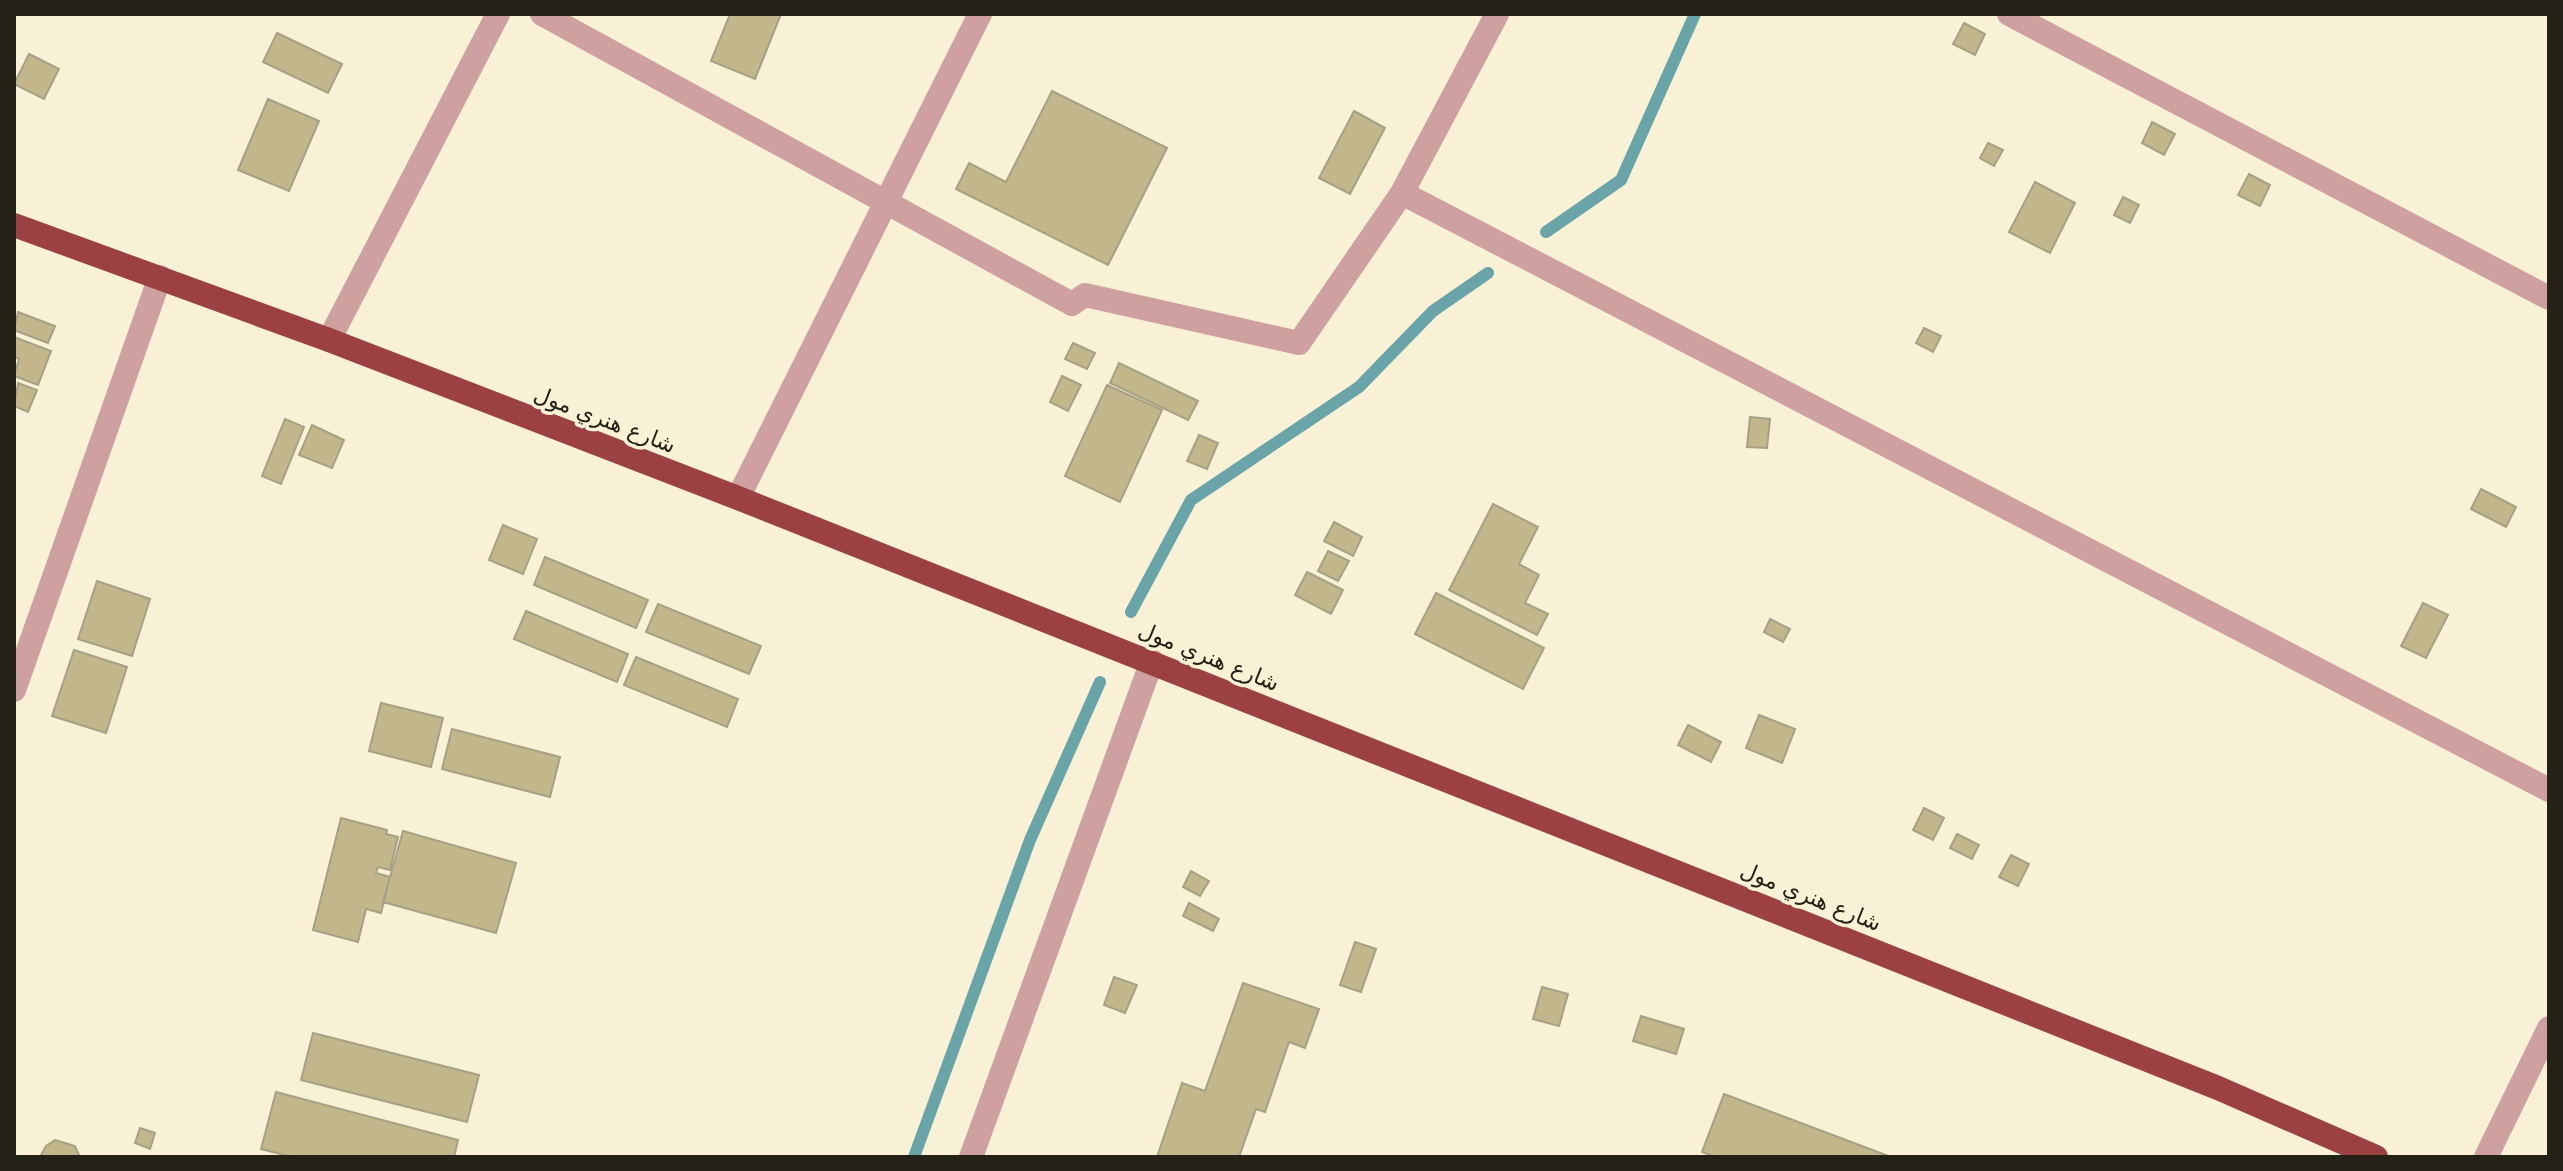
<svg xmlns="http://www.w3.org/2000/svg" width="2563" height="1171" font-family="'DejaVu Sans',Vazirmatn,sans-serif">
  <rect width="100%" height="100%" fill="#f8f1d5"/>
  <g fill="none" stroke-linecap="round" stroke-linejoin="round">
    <path stroke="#69a5a8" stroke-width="12" d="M1546,232l75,-52 74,-166
      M1131,612l60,-112 168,-113 74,-76 55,-38
      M914,1157l116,-317 70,-158"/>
  </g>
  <path fill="#c2b78a" stroke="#a6a085" stroke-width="2" d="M730,14h51l-26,65 -44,-18z
    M1964,23l21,11 -10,21 -22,-11z
    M277,33l65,31 -14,29 -65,-31z
    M29,54l30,15 -15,30 -30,-15z
    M1052,91l115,57 -59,117 -152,-76 13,-26 37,19z
    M268,99l51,22 -30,70 -51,-21z
    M1354,111l31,17 -35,66 -31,-16z
    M2152,122l23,12 -11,21 -22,-12z
    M1988,143l15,7 -9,16 -14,-8z
    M2249,174l21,11 -10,21 -22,-11z
    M2035,182l40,21 -25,50 -41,-21z
    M2123,197l16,8 -9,18 -16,-8z
    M18,312l37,14 -7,17 -34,-13z
    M1924,328l17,8 -8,16 -17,-9z
    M14,337l37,14 -13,34 -24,-9 5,-17 -5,-2z
    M1073,343l22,10 -8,16 -22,-10z
    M1119,363l79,38 -10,19 -78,-37z
    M1062,376l19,9 -13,26 -18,-9z
    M18,383l19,7 -9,22 -14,-6z
    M1107,385l55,25 -42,92 -55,-26z
    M1750,417l20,2 -3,29 -20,-1z
    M285,419l19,8 -23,57 -19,-8z
    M312,425l32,15 -12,28 -33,-13z
    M1199,435l19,8 -11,26 -20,-8z
    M2481,489l35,18 -10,20 -35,-18z
    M1493,504l45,23 -19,37 20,11 -14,28 23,11 -11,21 -88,-45z
    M1334,522l28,15 -9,19 -29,-15z
    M503,525l34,14 -14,35 -34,-14z
    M1328,551l21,10 -11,20 -20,-10z
    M545,557l103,43 -12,28 -102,-43z
    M1307,572l36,18 -12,24 -36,-19z
    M97,581l53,18 -18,57 -54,-17z
    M1436,593l108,55 -21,41 -108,-55z
    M2423,603l25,12 -22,43 -25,-12z
    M658,604l103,42 -12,28 -103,-42z
    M526,611l102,43 -11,28 -103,-43z
    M1770,619l20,10 -7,13 -19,-10z
    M74,650l53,17 -21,66 -54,-17z
    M636,657l102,42 -11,28 -103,-42z
    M381,703l62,15 -12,49 -62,-16z
    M1759,715l36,14 -13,34 -36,-15z
    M1688,725l33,17 -10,20 -33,-17z
    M452,729l108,28 -10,40 -108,-28z
    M1924,808l20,10 -11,22 -20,-10z
    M341,818l46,12 -1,4 12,3 -8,33 -12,-3 -2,6 14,4 -9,36 -15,-4 -8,33 -45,-12z
    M403,831l113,32 -20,70 -113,-31z
    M1957,834l22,11 -7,14 -22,-11z
    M2011,855l18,9 -11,22 -19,-9z
    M1191,871l18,10 -9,15 -17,-9z
    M1189,903l30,16 -6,12 -30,-15z
    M1355,942l21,7 -15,43 -21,-7z
    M1114,977l23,8 -12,28 -21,-8z
    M1243,983l76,26 -14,39 -16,-6 -24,70 -9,-3 -17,48h-82l25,-74 23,8z
    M1542,987l26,7 -9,32 -26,-7z
    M1641,1016l43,13 -8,25 -43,-13z
    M313,1033l166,42 -12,47 -166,-42z
    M276,1092l182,48 -4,17h-162l-31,-8z
    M1724,1094l167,63h-176l-13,-5z
    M140,1128l15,5 -5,16 -15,-6z
    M55,1140l20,6 5,11h-40l6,-11z"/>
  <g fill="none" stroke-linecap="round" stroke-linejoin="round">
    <path stroke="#cea09f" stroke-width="24" d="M542,14l530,290 13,-9 214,48 103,-150 95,-179
      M2009,14l540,284
      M1402,193l1147,597
      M329,340l169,-326
      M738,498l242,-484
      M14,690l146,-413
      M971,1157l181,-496
      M2486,1157l63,-129"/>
    <path stroke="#9b4043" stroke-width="24" d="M14,225l315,115 409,158 1480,590 158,69"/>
  </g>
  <g text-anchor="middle" stroke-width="7" stroke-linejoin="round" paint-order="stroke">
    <g font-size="22" fill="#242217" stroke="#f8f1d5">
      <text transform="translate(605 419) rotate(21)" y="8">شارع هنري مول</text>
      <text transform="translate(1209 656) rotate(22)" y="8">شارع هنري مول</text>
      <text transform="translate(1811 896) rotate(22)" y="8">شارع هنري مول</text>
    </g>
  </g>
  <rect width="2563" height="1171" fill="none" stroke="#242217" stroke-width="32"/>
</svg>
